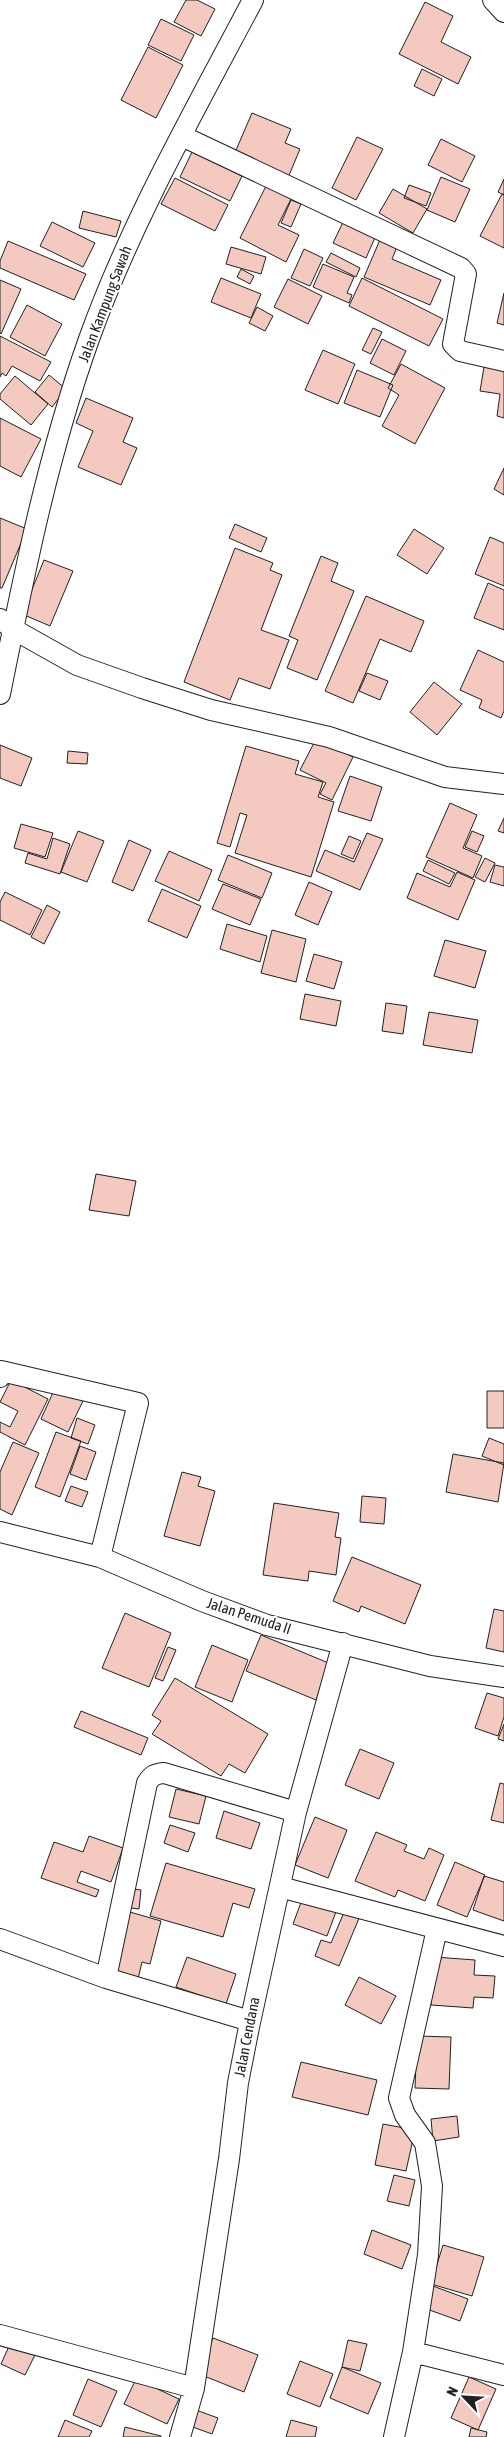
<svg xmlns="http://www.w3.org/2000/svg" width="504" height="2437" font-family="'Asap Condensed',sans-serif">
  <rect width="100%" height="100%" fill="#fff"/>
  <path fill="#f3c9c0" stroke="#222" d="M186,0h11l18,9 -14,27 -27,-14z
    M425,2l28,14 -12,26 30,15 -13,27 -59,-30z
    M161,19l33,16 -13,26 -33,-16z
    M148,47l35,18 -27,53 -35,-18z
    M422,69l20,10 -8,17 -20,-10z
    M252,113l39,16 -6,14 15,6 -13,31 -54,-23z
    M357,137l26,12 -27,51 -24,-12z
    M441,139l34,17 -13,26 -34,-17z
    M192,152l50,24 -12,25 -50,-24z
    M441,177l29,12 -15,33 -28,-12z
    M175,178l53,27 -13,26 -54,-27z
    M504,179v16l-6,-3z
    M409,185l22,8 -5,13 -22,-8z
    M266,186l25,13 -13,26 21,10 -13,27 -46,-24z
    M393,189l34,20 -14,24 -34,-20z
    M502,194l2,1v53l-24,-12z
    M291,200l10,4 -10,23 -10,-4z
    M83,211l38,10 -5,16 -37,-9z
    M346,216l32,15 -12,27 -33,-15z
    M52,222l43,21 -12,24 -43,-21z
    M382,235l17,7 -7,17 49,21 -11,25 -66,-28z
    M8,241l78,33 -12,26 -74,-32v-7z
    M231,247l35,10 -5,17 -35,-10z
    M304,249l19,9 -13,28 -19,-8z
    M331,253l29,15 -4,9 -30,-15z
    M323,264l31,13 -7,16 5,2 -3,8 -36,-16z
    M241,269l13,7 -4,8 -13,-7z
    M221,278l40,16 -10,24 -40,-16z
    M362,278l81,41 -14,27 -80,-40z
    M288,279l34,17 -14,28 -34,-17z
    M0,280l21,9 -20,45 -1,-1z
    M504,293v32l-7,-2z
    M27,305l35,19 -17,32 -35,-19z
    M257,307l16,9 -8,15 -16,-8z
    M373,328l9,4 -11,22 -9,-4z
    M0,336l51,26 -11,19 -28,-15 -6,10 -4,-3 -2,4z
    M382,339l24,12 -12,24 -24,-12z
    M323,350l32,14 -17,40 -33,-14z
    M401,364l44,24 -30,56 -33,-18 17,-31 -11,-7z
    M484,367l20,3v48l-7,-2 3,-22 -20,-3z
    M357,370l36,15 -13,32 -36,-14z
    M49,375l17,14 -14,18 -17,-15z
    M15,376l33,28 -17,21 -31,-26v-5z
    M86,398l47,20 -10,24 14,6 -16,37 -43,-18 15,-36 -17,-8z
    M0,418l41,21 -20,38 -21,-11z
    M504,468v27l-10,-6z
    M0,518l27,11 -25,59h-2z
    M235,524l32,14 -6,14 -32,-14z
    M414,529l30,19 -17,26 -30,-19z
    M490,537l14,6v43l-29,-12z
    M235,548l38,15 -3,7 12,5 -21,55 28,10 -19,49 -31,-11 -9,22 -46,-18z
    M321,556l17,7 -7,18 23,10 -37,89 -30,-12 11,-28 -9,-4z
    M44,560l29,11 -23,55 -28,-12z
    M488,583l16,7v40l-30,-12z
    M366,596l58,25 -13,31 -31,-13 -27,64 -28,-12z
    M478,650l26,12v49l-3,7 -22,-10 3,-8 -22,-10z
    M367,673l21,8 -8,19 -21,-9z
    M434,682l28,22 -25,31 -27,-23z
    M316,739l37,18 -21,43 -12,-6 6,-11 -26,-13z
    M0,745l32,13 -11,28 -21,-8z
    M246,746l53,15 -4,13 28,8 -5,15 16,5 -23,75 -76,-24 12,-38 -7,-2 -10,34 -13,-4z
    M68,751l20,2 -1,11 -20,-1z
    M350,776l32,11 -11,34 -33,-10z
    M450,803l27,12 -14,33 19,8 -9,22 -47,-21z
    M504,818v15l-6,-2z
    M21,824l32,9 -8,24 -31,-9z
    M78,831l26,10 -17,41 -26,-10z
    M472,831l12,5 -7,16 -12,-5z
    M367,833l16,6 -23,51 -44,-19 9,-21 29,12z
    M349,836l12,5 -8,18 -12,-5z
    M53,838l17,6 -10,30 -35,-11 3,-10 19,6z
    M129,840l22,10 -18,41 -21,-9z
    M169,851l43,19 -13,31 -44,-20z
    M228,855l44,18 -10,25 -44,-18z
    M485,858l10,5 -10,19 -10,-5z
    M428,860l27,13 -6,11 -26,-13z
    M495,865l9,2v19l-14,-4z
    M457,872l18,8 -17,40 -51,-22 10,-25 33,14z
    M309,882l23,10 -14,33 -23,-10z
    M223,884l38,15 -11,26 -38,-16z
    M162,889l39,17 -14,32 -39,-17z
    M5,892l37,18 -12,25 -30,-15v-18z
    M47,905l13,7 -16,32 -13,-7z
    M227,924l40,12 -7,26 -40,-13z
    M272,930l34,9 -10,43 -35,-9z
    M445,940l41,11 -11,37 -41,-12z
    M314,954l28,8 -8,27 -28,-8z
    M305,994l36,7 -5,25 -36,-7z
    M386,1003l21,3 -4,28 -21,-3z
    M429,1012l49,8 -6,33 -49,-8z
    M96,1174l40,7 -7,35 -40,-6z
    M11,1380l37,19 -23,46 -25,-13v-10l10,5 8,-16 -18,-9z
    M55,1388l28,13 -15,31 -27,-13z
    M487,1391h17v37h-17z
    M77,1418l18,7 -7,19 -17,-6z
    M56,1432l25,9 -21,56 -25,-10z
    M489,1438l15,6v21l-22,-9z
    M13,1442l26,11 -27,62 -12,-6v-37z
    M80,1446l16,6 -10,28 -16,-6z
    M453,1454l51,9 -6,39 -52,-10z
    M182,1472l19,5 -3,9 17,5 -15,55 -36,-10z
    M71,1486l17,6 -6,15 -17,-6z
    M362,1496l24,2 -2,26 -24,-2z
    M274,1503l65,10 -4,24 6,1 -5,37 -27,-4 -1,10 -45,-6z
    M352,1557l69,28 -16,39 -44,-18 -2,6 -26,-11z
    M494,1609l10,2v41l-18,-4z
    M125,1613l46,20 -22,54 -47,-19z
    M261,1635l70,29 -15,36 -70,-29z
    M212,1645l36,15 -16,42 -37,-15z
    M168,1647l8,3 -13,31 -8,-3z
    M175,1678l93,56 -23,39 -16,-9 -8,12 -69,-42 9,-13 -9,-6z
    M487,1693l17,5v19l-6,19 -23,-8z
    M81,1711l67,27 -7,17 -67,-28z
    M504,1724v17l-6,-2z
    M360,1749l34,14 -15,36 -34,-14z
    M500,1783l4,1v39l-13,-3z
    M176,1789l30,7 -7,28 -30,-7z
    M224,1811l36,12 -9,26 -35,-11z
    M315,1817l32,13 -19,48 -33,-13z
    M170,1825l25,8 -7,19 -24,-9z
    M376,1832l31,13 -3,6 20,8 5,-11 15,7 -19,46 -27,-11 -3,7 -40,-16z
    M89,1836l34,12 -12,34 -30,-11 -4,11 22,8 -3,7 -55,-19 13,-36 29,10z
    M455,1862l30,13 -18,42 -30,-12z
    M166,1863l89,26 -6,19 -16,-5 -10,34 -73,-21z
    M484,1876l20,6v39l-31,-11z
    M126,1888l15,2 -2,19 -15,-2z
    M303,1897l34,12 -10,27 -34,-12z
    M345,1910l15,6 -21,50 -24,-10 6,-16 10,3z
    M130,1912l31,9 -11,43 -8,-2 -4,17 -23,-6z
    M187,1957l49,17 -10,30 -50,-17z
    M435,1957l40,3 -1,15 21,1 -2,22 -19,-1 -1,11 -42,-3z
    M359,1977l37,19 -15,28 -36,-19z
    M417,2036l34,1 -2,52 -34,-1z
    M301,2062l76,18 -9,35 -76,-18z
    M457,2116l2,21 -26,4 -2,-22z
    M383,2124l32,6 -9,41 -31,-6z
    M394,2175l21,5 -6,26 -22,-5z
    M372,2230l39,15 -9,24 -38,-15z
    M443,2245l41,12 -12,39 -41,-12z
    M433,2286l35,13 -8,22 -36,-13z
    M213,2338l45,17 -14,37 -45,-18z
    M348,2340l19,4 -7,27 -18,-4z
    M10,2344l25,11 -10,20 -24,-11z
    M300,2361l33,13 -13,33 -33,-13z
    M342,2367l39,16 -13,31 -38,-16z
    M469,2377l27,12 -18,41 -27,-12z
    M88,2379l29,12 -16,36 -28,-12z
    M136,2379l43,20 -12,25 -43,-20z
    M196,2410l22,8 -6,16 -22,-8z
    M65,2420l27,11 -3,6h-31z
    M291,2420l26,7 -2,10h-29z
    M125,2427l36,9v1h-38z
    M471,2428l16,4 -1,5h-17z"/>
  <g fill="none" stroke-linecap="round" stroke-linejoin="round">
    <g stroke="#222" stroke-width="22">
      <path id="street" d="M493,0l11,12
        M182,136l279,132 5,6 -13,70 7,7 44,10
        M0,619l13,10 64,36 65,23 69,22 118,27 116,40 59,7
        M0,694c24,-120 48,-240 89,-355 42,-117 106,-229 164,-339
        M0,1377l1,-6 137,32 -38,154
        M0,1532l100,25 102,44 65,24 163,41 74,11
        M280,1887l224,59
        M0,1939l106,39 144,43
        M106,1978l41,-195c5,-8 8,-9 17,-10l132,39
        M0,2335l194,53
        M413,2352l91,23
        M180,2437l14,-49 35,-229 9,-76 11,-56 47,-215 47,-169
        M394,2437l19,-85 15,-97 4,-69 -7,-43 -20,-28 -6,-17 38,-169"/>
    </g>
    <use href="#street" stroke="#fff" stroke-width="20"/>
  </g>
  <g text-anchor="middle" stroke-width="4" stroke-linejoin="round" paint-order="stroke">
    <g font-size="15" fill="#222" stroke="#fff">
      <text transform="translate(105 304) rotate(-69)" y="5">Jalan Kampung Sawah</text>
      <text transform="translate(249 1616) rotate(18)" y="5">Jalan Pemuda II</text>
      <text transform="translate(247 2037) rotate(-79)" y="5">Jalan Cendana</text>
    </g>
  </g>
  <g transform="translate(464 2397) rotate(295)" stroke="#ffffff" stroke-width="4" paint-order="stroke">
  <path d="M0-4L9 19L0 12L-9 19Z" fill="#222222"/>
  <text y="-8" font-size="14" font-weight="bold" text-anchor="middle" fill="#222222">N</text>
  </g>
</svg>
